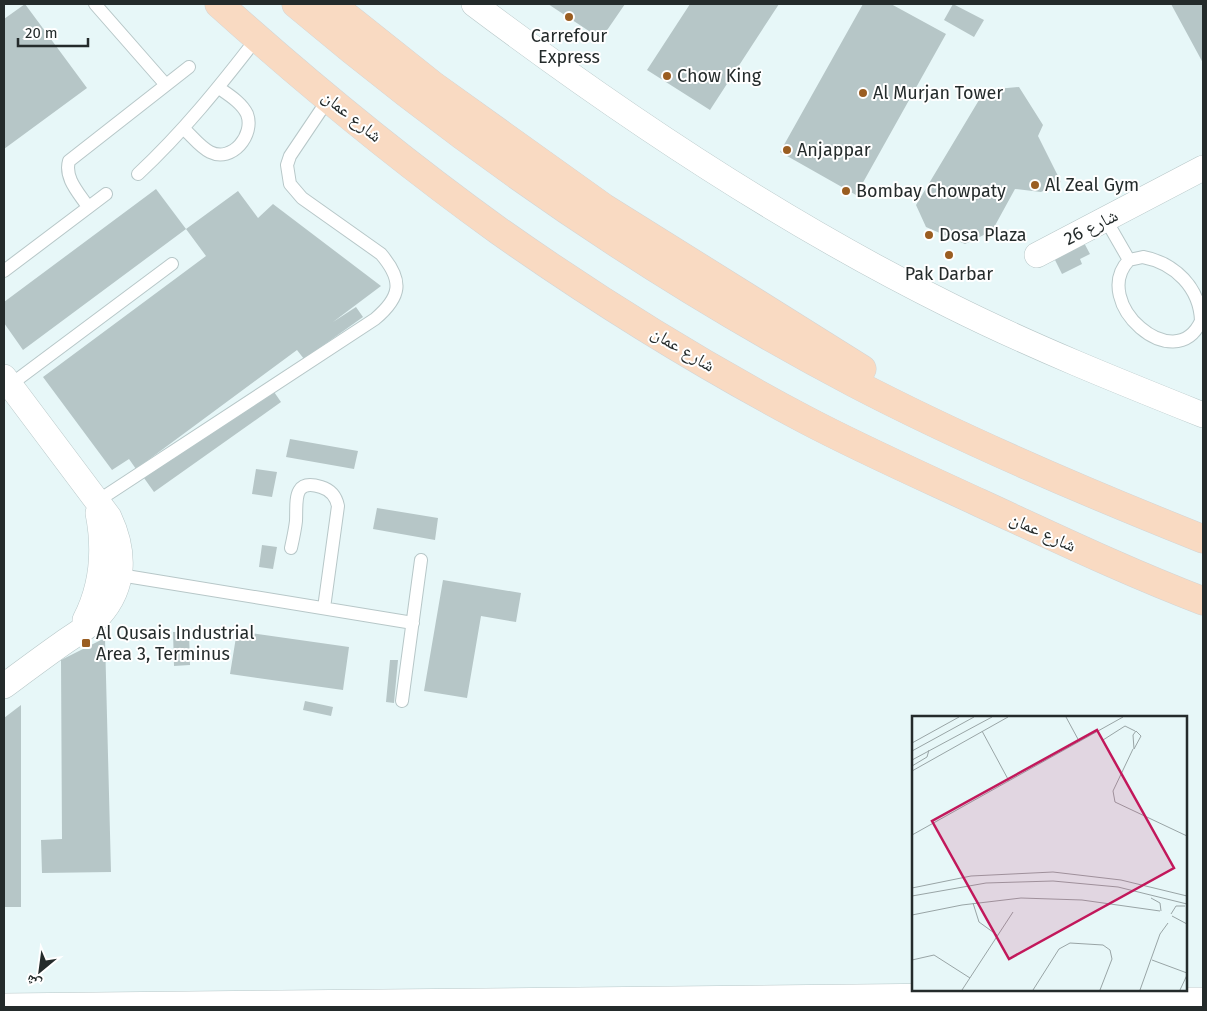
<svg xmlns="http://www.w3.org/2000/svg" width="1207" height="1011" font-family="'Fira Sans','Noto Naskh Arabic',sans-serif">
  <rect width="100%" height="100%" fill="#e7f7f8"/>
  <path fill="#b6c6c7" d="M25,4l62,84 -83,61v-130z
    M548,4h77l-24,35z
    M690,4h89l-69,106 -63,-40z
    M863,4h28l55,30 -90,161 -76,-43z
    M953,4l31,16 -10,17 -30,-17z
    M1171,4h32v59z
    M1019,87l24,38 -5,11 23,46 -20,10 -26,-3 -23,42 -27,13 -39,-17 -10,-22 69,-115z
    M156,189l30,40 -163,121 -19,-27v-21z
    M238,191l20,27 15,-14 108,82 -48,36 23,-15 7,10 -59,42 -7,-9 -161,119 -7,-10 -17,11 -69,-93 163,-121 -20,-27z
    M1082,239l8,15 -10,5 2,5 -20,10 -10,-20z
    M272,389l9,13 -127,90 -10,-14z
    M290,439l68,12 -4,18 -68,-12z
    M256,469l21,3 -5,25 -20,-3z
    M377,508l61,10 -3,22 -62,-11z
    M262,545l15,2 -4,22 -14,-2z
    M443,580l78,13 -5,29 -35,-6 -14,82 -43,-7z
    M237,631l112,16 -6,43 -113,-16z
    M173,632h16l1,33 -16,1z
    M105,638l6,234 -69,1 -1,-33 21,-1 -1,-179z
    M390,660h8l-4,43 -8,-1z
    M305,701l28,6 -2,9 -28,-6z
    M21,705v202h-17v-189z"/>
  <g fill="none" stroke-linecap="round" stroke-linejoin="round">
    <g stroke="#b7c7c8" stroke-width="14">
      <path id="lane" d="M95,4l71,81
        M184,129c8,7 16,18 26,23 22,11 45,-17 37,-38 -5,-11 -18,-19 -28,-26
        M138,174c45,-42 82,-88 119,-136
        M88,207c-9,-14 -24,-29 -19,-46l120,-94
        M1106,220l23,40
        M1143,257c32,6 57,31 58,64 -26,57 -112,-19 -72,-61z
        M4,271l102,-77
        M10,385l162,-121
        M96,502l279,-183c26,-22 29,-38 6,-65l-79,-56 -12,-14 -3,-19 3,-9 39,-58
        M291,548c2,-9 4,-18 5,-27 1,-19 -4,-43 25,-34 10,3 15,9 17,19l-14,102
        M120,575l293,48
        M402,701l19,-141"/>
    </g>
    <g stroke="#b7c7c8" stroke-width="26">
      <path id="street" d="M474,4c150,113 309,219 477,302 82,41 167,75 252,109
        M1037,255l166,-87
        M4,377l105,140c16,34 17,69 -10,99 -10,11 -25,19 -36,27 -20,14 -40,29 -59,43
        M85,620c17,-33 20,-71 13,-107
        M4,1006l1046,-11 17,5h136"/>
    </g>
    <g stroke="#d3d5d5" stroke-width="29">
      <path id="primary" d="M219,4c89,80 183,157 280,227 98,69 201,133 307,189 57,30 116,56 174,83 74,34 147,69 223,98
        M296,4c172,145 359,274 558,379 113,59 231,109 349,156
        M331,4l103,82 169,121 259,162"/>
    </g>
    <use href="#lane" stroke="#fff" stroke-width="12"/>
    <use href="#street" stroke="#fff" stroke-width="25"/>
    <use href="#primary" stroke="#f9dac2" stroke-width="28"/>
  </g>
  <g fill="#9a5d21" stroke="#fff" stroke-width="2">
    <circle cx="569" cy="17" r="5"/>
    <circle cx="667" cy="76" r="5"/>
    <circle cx="863" cy="93" r="5"/>
    <circle cx="787" cy="150" r="5"/>
    <circle cx="1035" cy="185" r="5"/>
    <circle cx="846" cy="191" r="5"/>
    <circle cx="929" cy="235" r="5"/>
    <circle cx="949" cy="255" r="5"/>
    <rect x="81" y="638" width="10" height="10" rx="2.5"/>
  </g>
  <g text-anchor="middle" stroke-width="4" stroke-linejoin="round" paint-order="stroke">
    <g font-size="18" fill="#242b2b" stroke="#fff" text-anchor="start">
      <text x="569" y="42" text-anchor="middle">Carrefour<tspan x="569" dy="21">Express</tspan></text>
      <text x="677" y="82">Chow King</text>
      <text x="873" y="99">Al Murjan Tower</text>
      <text x="797" y="156">Anjappar</text>
      <text x="1045" y="191">Al Zeal Gym</text>
      <text x="856" y="197">Bombay Chowpaty</text>
      <text x="939" y="241">Dosa Plaza</text>
      <text x="949" y="280" text-anchor="middle">Pak Darbar</text>
      <text x="96" y="639">Al Qusais Industrial<tspan x="96" dy="21">Area 3, Terminus</tspan></text>
    </g>
    <g font-size="18" fill="#242b2b" stroke="#fff">
      <text transform="translate(352 116) rotate(39)" y="6">شارع عمان</text>
      <text transform="translate(1091 227) rotate(-27)" y="6">شارع 26</text>
      <text transform="translate(683 349) rotate(31)" y="6">شارع عمان</text>
      <text transform="translate(1043 532) rotate(25)" y="6">شارع عمان</text>
    </g>
  </g>
  <g transform="translate(912 716)">
    <rect width="275" height="275" fill="#e7f7f8"/>
    <path fill="none" stroke="#99a5a6" stroke-width="1" d="M154,1l13,24M70,15l27,50M224,15l5,5 -7,13 -1,-14zM191,24l22,-14 10,5M0,27l47,-26M221,33l-20,42 2,11 72,34M0,35l62,-34M0,44l80,-43M0,50l15,-9 2,-7M0,55l96,-54M0,119l211,-118M0,172l59,-12 82,-4 68,8 66,16M0,180l74,-13 67,-2 65,6 69,17M239,182l9,5 1,8M61,187l6,19 18,13M259,198l5,-8h9M0,199l50,-10 59,-7 61,2 78,11M260,200l15,8M0,244l22,-5 36,23M240,244l35,13M50,274l51,-78M121,274l26,-41 11,-6 33,2 7,5 2,9 -12,31M228,274l20,-56 8,-11M268,274l7,-15"/>
    <path fill="#c2185b" fill-opacity="0.15" stroke="#c2185b" stroke-width="2.5" d="M185,14l77,138 -165,91 -77,-138z"/>
    <rect width="275" height="275" fill="none" stroke="#242b2b" stroke-width="2.5"/>
  </g>
  <rect width="1207" height="1011" fill="none" stroke="#242b2b" stroke-width="10"/>
  <g transform="translate(40 971) rotate(209)" stroke="#ffffff" stroke-width="4" paint-order="stroke">
  <path d="M0-4L9 19L0 12L-9 19Z" fill="#242b2b"/>
  <text y="-8" font-size="14" font-weight="bold" text-anchor="middle" fill="#242b2b">ش</text>
  </g>
  <path d="M18 38v8h70v-8" fill="none" stroke="#242b2b" stroke-width="2.5"/>
  <text x="25" y="38" font-size="15" fill="#242b2b" stroke="#ffffff" stroke-width="4" paint-order="stroke">20 m</text>
</svg>
